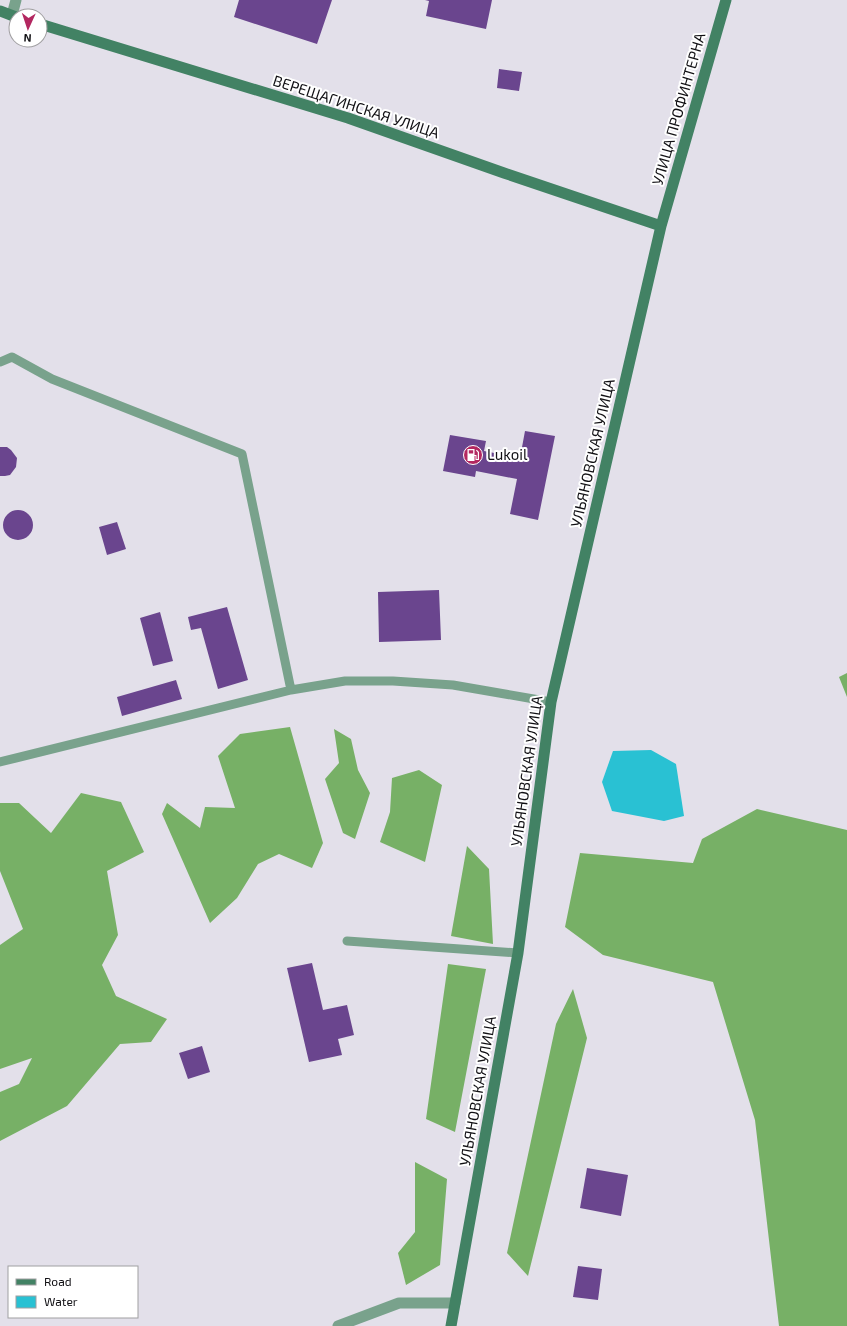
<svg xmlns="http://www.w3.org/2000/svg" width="847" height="1326" font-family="'Exo 2',sans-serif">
  <rect width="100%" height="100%" fill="#e3e0ea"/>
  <path fill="#77b066" d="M847,673v24l-8,-20z
    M290,727l33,116 -11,25 -33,-14 -21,10 -21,34 -27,25 -48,-109 5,-11 33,25 5,-21 30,1 -17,-52 22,-22z
    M334,729l17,10 7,31 12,23 -15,46 -12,-6 -18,-54 14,-16z
    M419,770l23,15 -17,77 -45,-20 10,-30 2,-34z
    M81,793l40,9 23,50 -37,19 11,64 -16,30 14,31 51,23 -16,23 -31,2 -53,62 -67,35v-49l19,-8 13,-26 -32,11v-124l23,-16 -23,-58v-68h19l32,30z
    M757,809l90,21v496h-68l-24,-206 -42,-138 -110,-27 -38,-28 15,-74 113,10 9,-24z
    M467,846l22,23 4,75 -42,-8z
    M448,964l38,5 -31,163 -29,-13z
    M573,989l14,49 -59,238 -21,-23 49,-229z
    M415,1162l32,17 -7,86 -34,20 -8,-32 17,-21z"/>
  <path fill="#29c1d3" d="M651,750l25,14 8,52 -20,5 -52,-10 -10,-29 11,-31z"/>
  <path fill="#6a458e" d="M239,0h93l-15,44 -83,-27z
    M425,0h67l-6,29 -60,-13 3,-15z
    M499,69l23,3 -3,19 -22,-3z
    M525,431l30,5 -17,84 -28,-6 7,-35 -41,-8 -1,6 -32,-6 7,-36 36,6 -2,10 36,7z
    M0,447h7l4,3 6,8 -1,9 -6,8 -5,1h-5z
    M3 525a15 15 0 1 1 30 0a15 15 0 1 1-30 0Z
    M117,522l9,27 -19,6 -8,-28z
    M439,590l2,50 -62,2 -1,-50z
    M227,607l21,73 -30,9 -17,-61 -10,2 -3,-13z
    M160,612l13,49 -20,5 -13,-48z
    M176,680l6,19 -60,17 -5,-19z
    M312,963l11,47 24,-5 7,30 -16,4 4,16 -33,7 -22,-94z
    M202,1046l8,26 -22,7 -9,-26z
    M587,1168l41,7 -7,41 -41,-8z
    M578,1266l24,3 -4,31 -25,-3z"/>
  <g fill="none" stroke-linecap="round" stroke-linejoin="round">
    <path stroke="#79a28c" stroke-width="9" d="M0,362l12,-5 40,22 190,75 49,236
      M0,762l291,-72 54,-9h48l60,4 98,17
      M347,941l171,12"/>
    <path stroke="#79a28c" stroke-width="11" d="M12,15l4,-15
      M338,1326l61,-23h56"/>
    <path stroke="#428264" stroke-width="11" d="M0,11l16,6
      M40,24l308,94 156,55 157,53
      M451,1326l67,-373 33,-251 110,-476 65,-226"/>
  </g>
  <defs>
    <g id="fuel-disc" transform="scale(1)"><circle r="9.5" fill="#b32760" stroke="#fff"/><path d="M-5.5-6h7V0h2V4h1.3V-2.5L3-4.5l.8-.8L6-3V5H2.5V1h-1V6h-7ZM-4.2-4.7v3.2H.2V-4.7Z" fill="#fff"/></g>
  </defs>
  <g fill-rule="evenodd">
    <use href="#fuel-disc" x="473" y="455"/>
  </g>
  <g text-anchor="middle" stroke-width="4" stroke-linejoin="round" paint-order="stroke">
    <g font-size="15" fill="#111014" stroke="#fff">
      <text transform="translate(356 107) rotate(18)" y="5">ВЕРЕЩАГИНСКАЯ УЛИЦА</text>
      <text transform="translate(679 109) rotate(-74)" y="5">УЛИЦА ПРОФИНТЕРНА</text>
      <text transform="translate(593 453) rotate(-77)" y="5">УЛЬЯНОВСКАЯ УЛИЦА</text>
      <text transform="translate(527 771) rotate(-82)" y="5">УЛЬЯНОВСКАЯ УЛИЦА</text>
      <text transform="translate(478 1091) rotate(-80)" y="5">УЛЬЯНОВСКАЯ УЛИЦА</text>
    </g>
    <g font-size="15" fill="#111014" stroke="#fff" text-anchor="start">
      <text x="487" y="460">Lukoil</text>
    </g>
  </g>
  <rect x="8" y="1266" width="130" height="52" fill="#ffffff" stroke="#a09fa1"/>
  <rect x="16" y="1279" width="20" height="6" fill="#428264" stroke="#a09fa1"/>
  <text x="44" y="1286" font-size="12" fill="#111014">Road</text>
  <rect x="16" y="1296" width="20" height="12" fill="#29c1d3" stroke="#a09fa1"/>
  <text x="44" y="1306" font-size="12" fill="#111014">Water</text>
  <g transform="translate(28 28) rotate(183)"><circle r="19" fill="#ffffff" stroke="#a09fa1"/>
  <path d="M0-3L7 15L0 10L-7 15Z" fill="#b32760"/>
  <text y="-6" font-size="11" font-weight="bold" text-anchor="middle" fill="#111014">N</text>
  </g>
</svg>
